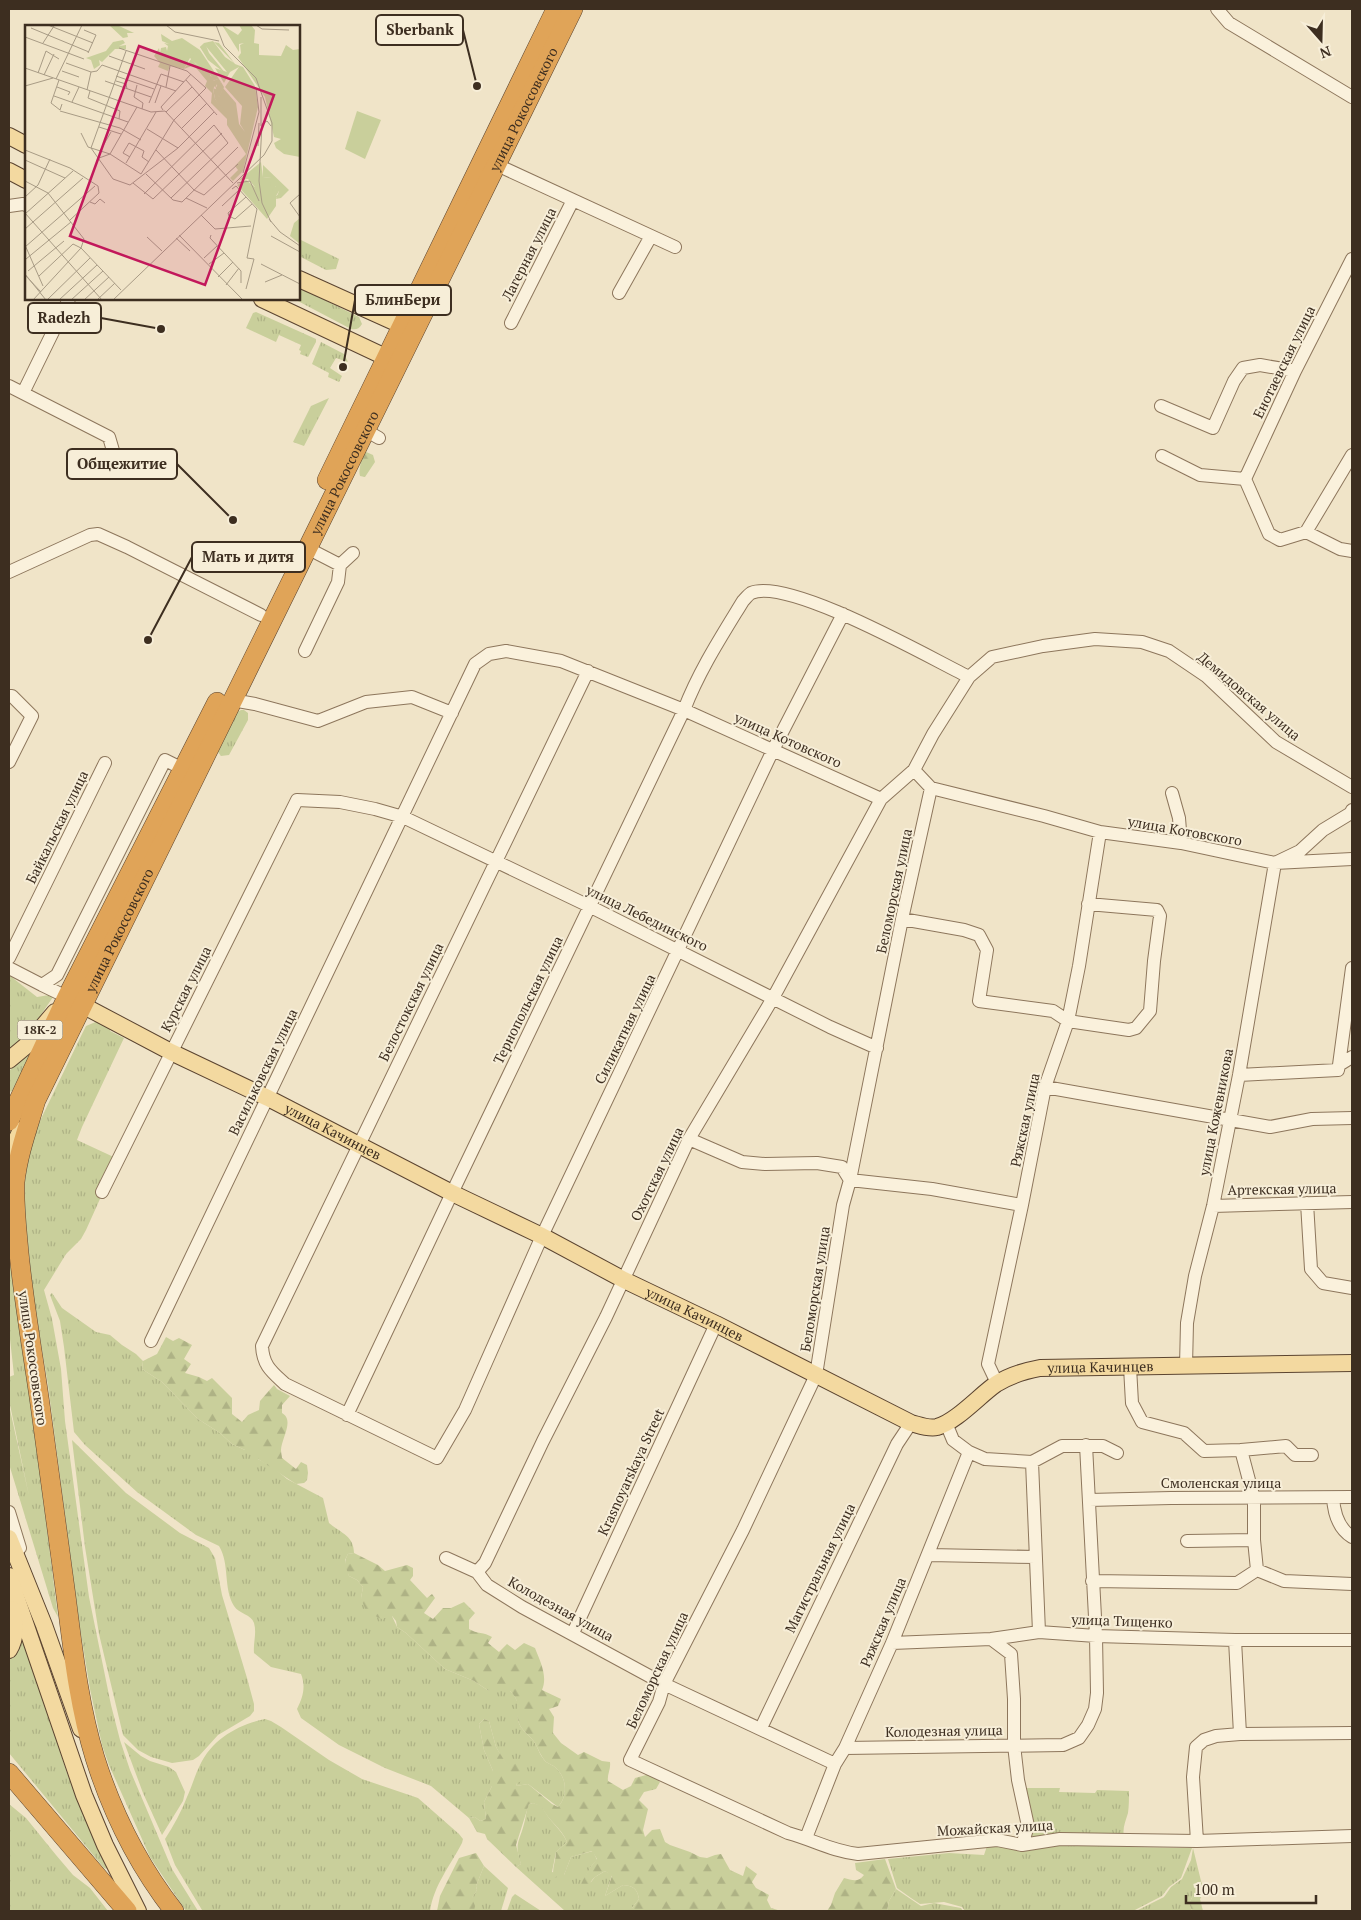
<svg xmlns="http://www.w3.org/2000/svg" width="1361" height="1920" font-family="'PT Serif',serif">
  <defs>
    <pattern id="grass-tufts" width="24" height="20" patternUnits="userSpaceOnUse" patternTransform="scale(1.25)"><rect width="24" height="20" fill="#c9cf9b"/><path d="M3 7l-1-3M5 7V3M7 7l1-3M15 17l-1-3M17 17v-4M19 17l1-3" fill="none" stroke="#aeb285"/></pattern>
    <pattern id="forest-firs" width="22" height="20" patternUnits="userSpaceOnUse" patternTransform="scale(1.25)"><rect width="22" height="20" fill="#c9cf9b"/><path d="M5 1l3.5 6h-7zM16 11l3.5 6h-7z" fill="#aeb285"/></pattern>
  </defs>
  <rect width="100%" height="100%" fill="#f0e4c8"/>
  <path fill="url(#grass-tufts)" d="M299,239l40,20 -3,10 -10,1 -27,-14z
    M302,289l57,28 3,7c-3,5 -6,6 -11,5l-57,-30h5v-9z
    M256,312l60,27v3l-8,15 -8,-3 1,-3 -2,-1 2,-5 -22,-10 -3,7 -30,-14 7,-15z
    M321,342l23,12 4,8 -12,-4 -6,10 12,8 -3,6 -11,-5 1,-4 -17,-9z
    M329,398l-25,48 -11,-4 18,-36z
    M241,710h3l4,3v7l-19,35 -8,1 -3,-4 1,-5 18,-35z
    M9,975l28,22 18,-3 -29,43 -17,17z
    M98,1021l12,5v5l14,7 -42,89 -5,13 41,19 -32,71 -5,9 -15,15 -22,36 8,29 9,50 4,52 24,176 22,108 9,35 10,30 42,99 26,42h-12l-36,-54 -41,-92 -7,-20 -12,-56 -11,-67 -31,-237 -14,-82 -9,-85v-37l2,-18 10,-36 45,-93 4,-8z
    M34,1047l-22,44 -3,1v-21z
    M9,1226l49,391 -5,-9 -44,-144v-59l20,91 -20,-96v-23l5,-2 -5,-45z
    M52,1293l10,15 34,24 14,3 12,10 14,9 7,7 -1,8 20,13 36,37 22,14 12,11 13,6h13v9l16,9 13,11 36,19 6,25c12,10 25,13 25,30l-6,1 -3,6 4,16 8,4 6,7 -2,11 31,18 5,11 9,6 39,36 29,12 15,10h21c5,4 8,11 9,18 0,3 -2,8 -1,11 2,11 14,16 18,25 3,6 5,12 10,17 3,2 7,3 10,6 11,10 12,28 2,39l-30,-23 -12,2 1,-3 -21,-36 -7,-26 -5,-2 -5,5 5,26 9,21 -1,15 -8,16 2,17 -6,2 -5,-4 -6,1 -38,-32 -46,-18 -46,-23 -38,-27 -4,-9c6,-12 9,-22 4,-35l-30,-7 -17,-14c-1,-10 3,-20 0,-30 -3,-9 -15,-9 -20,-17 -11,-18 -4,-42 -15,-60l-23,-11 -59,-43 -52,-47 -11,-13 -10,-85 -4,-26 -10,-26z
    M72,1440l54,53 54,40 29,15 6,10 7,37 25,83 7,26v7l-4,5 -32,19 -19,21 -6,4 -21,3 -21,-6 -13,-7 -15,-15 -24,-101 -14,-87z
    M21,1642h2l3,5 41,126 40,96 -3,-1 -95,-115v-94z
    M265,1719l6,2 10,6 48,33 33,19 56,19 41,36 4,5 -1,4c-12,23 -28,42 -32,68l-228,-1 -27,-45 -10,-26c9,-14 16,-27 22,-42 5,-11 8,-22 13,-32 12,-26 39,-41 65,-46z
    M124,1742l17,14 9,5 19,6 7,5 9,20 -2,9 -21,34 -19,-42z
    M1023,1788h37l-1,4 36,1 2,-3 32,1c0,7 0,15 -1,22 -4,13 -9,23 3,34l61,1 -11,30 -12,9 -7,9 -29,15h-168l-3,-4 -18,-5 -24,2 -9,-6 -14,-10 -9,-29 61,-6 35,2 3,-9 35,-2z
    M533,1803l9,3c7,16 19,22 25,36l-11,10 -4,20 12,3 7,-18 22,-6 4,9c-8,7 -10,16 -16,24l10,-2 4,-5 10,-6 7,4 -7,21 18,-11c10,1 14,3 16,14l-7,9v3h-67l-49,-44 5,-3c-7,-21 -2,-21 3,-40 2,-7 2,-13 5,-20z
    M9,1804l17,14 30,37 17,20 17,13 18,23h-99z
    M1193,1848l8,33c-8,6 -6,14 -12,22l3,8h-56l28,-14 7,-10 11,-8 9,-19z
    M484,1866l24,22 -7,23h-28l-2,-12 6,-9 -1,-4z
    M896,1889l25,17 13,-3 27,5 2,3h-76l2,-10z
    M515,1894l23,15 3,2h-34l5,-14z"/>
  <path fill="url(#forest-firs)" d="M364,451l9,4 2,7 -10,15 -5,-1c-2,-7 2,-11 0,-18z
    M166,1337l7,4 6,-3 13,7 -8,14 7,5 -6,9 14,4 8,4 5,-3 20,20v16l10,8 6,-7 11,-5 1,-9 14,-16 3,4 13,7 -8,9v8c13,7 -1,26 -1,37 0,3 1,6 1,8l14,11 5,-7 6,3 1,8 -1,7 -3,3 -8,1 -38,-25v-9h-13l-13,-6 -12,-11 -22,-14 -36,-37 -20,-13 1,-8 14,-7z
    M354,1553l24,12 7,6 22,-6 6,3v8l-3,4 17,18 5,-4 3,4 -11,15 9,6 10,-11h8l13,-6 11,11 -6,7v9c8,5 15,3 23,8l-4,6 11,9 8,-8 8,6 9,-7 11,5c5,13 13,28 7,42l19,9 -3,7 -9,3 5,8 -1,16 8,10 17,12 6,-3 18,9 8,1c1,8 -3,12 -2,19l15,9 8,-4 4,-8 15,-4 10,8 -4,7 -12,3 -5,8 9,9 -5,21 2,7 7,-7 8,-1 5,13 5,3 20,7 10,5 7,1 8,-3 6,-1 9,16 13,6 3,-10 11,8 -5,8 4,6 13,7 -2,5 4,8 10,3h-149v-3l7,-9c-2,-11 -6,-13 -16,-14l-18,11 7,-20 -7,-5c-3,2 -8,4 -11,7 -7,7 -7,16 -18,16 6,-12 12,-25 21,-35l-5,-8 -21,6 -7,18 -10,3c-3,-8 2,-17 2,-26l11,-10c-6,-15 -18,-20 -25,-35l-9,-4 -4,1 -13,41 5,19 -5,3 -29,-28 -2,-5 -8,-2 -8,-14 6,-1 5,4 6,-2 -2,-17 8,-16 -3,-9 4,-6 -9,-21 -5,-26 5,-5 5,2 7,26 10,16 7,-1 7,3 5,11 -3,5 -5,2 -1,3 12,-2 24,20 6,3c10,-11 9,-29 -2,-39 -3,-3 -7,-4 -10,-6 -5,-6 -7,-11 -10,-17 -4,-9 -16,-14 -18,-25 -3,-10 4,-18 -8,-29h-21l-15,-10 -29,-12 -39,-36 -9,-6 -1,-6 -4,-5 -11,3 -15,-8 -5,-13 2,-11 -6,-7 -8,-4c-3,-8 -6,-14 -1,-22z
    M476,1853l8,13 -8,20 1,4 -5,8 3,8 -1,5h-37l3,-15 19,-38z
    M885,1859l11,30 -7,12 -2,10h-60l4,-6 4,-12 9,-15c8,2 14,5 20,-3l-8,-5 -1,-7z
    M1201,1881l4,10 -5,8 3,12h-11l-3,-8 3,-5 3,-13z"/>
  <path fill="#c9cf9b" d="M357,111l24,9 -16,39 -20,-10z"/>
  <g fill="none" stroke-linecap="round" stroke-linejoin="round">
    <g stroke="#8d765c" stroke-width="14">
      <path id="minor" d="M1217,9l12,14 123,74
        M497,165l178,82
        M9,206l14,-2 3,1
        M619,293l32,-57
        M511,323l62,-123
        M9,386l100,51 5,17 -8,15
        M23,393l46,-94
        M1161,406l52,22 21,-47 9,-13 17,-3 35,6
        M365,430l14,8
        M1162,456l38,19 45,4
        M1245,479l50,-108 57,-112
        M1245,479l24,55 11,6 26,-8 34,17 12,2
        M1306,532l46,-77
        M307,548l33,17 13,-12
        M9,572l81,-37 8,-1 29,13 134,68
        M305,651l33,-69 2,-17
        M588,671l-326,675c1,20 10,26 23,38l152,74 28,-48 77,-174 231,-486 70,-136
        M9,696h3l20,20 -23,46
        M232,700l23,4 63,17 48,-19 46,-5 40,16
        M914,770l17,18 113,28 56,16 81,11 94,20 77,-4
        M931,788l-29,131 -52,261 -7,25 -27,170 -73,155 -79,154 -5,18 -29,58 158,73c26,7 43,18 70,21l139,-14 25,5 38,-6 137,2 155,-5
        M1172,793l7,25 2,25
        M902,919l62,11 15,5 8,15 -8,51 74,10 15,10 61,9 7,-2 14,-17 4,-50 6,-45 -3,-6 -69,-6
        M9,958l96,-195
        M9,968l33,17 15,-10 108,-215 18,9
        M42,985l31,15
        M1339,1065l13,-97
        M1239,1075l99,-5 1,-5 13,-8
        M1045,1087l225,40 42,-8 40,-1
        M689,1139l53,23 23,2 52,-1 25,4 8,13 82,9 90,16
        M102,1192l195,-392 43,2 35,7 28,8 186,89 241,121 47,21
        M1307,1203l4,66 12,14 29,5
        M1213,1206l139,-4
        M151,1341l324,-677 14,-10 17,-3 55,10 123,49 197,89
        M1186,1366l1,-43 8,-47 18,-70 26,-131 36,-212 25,-12 23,-21 28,-17 1,-3
        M1130,1367l2,36 10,19 42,11 20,18 37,-1 13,49v41l3,30
        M997,1383l-9,-19 34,-159 23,-118 23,-66 11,-55 21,-134
        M347,1415l105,-222 232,-483c15,-39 37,-73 59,-109 2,-2 5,-6 8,-8 38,-16 179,65 218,84
        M1241,1450l45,-4 9,9h17
        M969,1452l16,7 47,3 30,-16h41l14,7
        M1032,1462l7,170
        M1333,1498c1,15 6,31 19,39
        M1089,1500l82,-2 181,-1
        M9,1512l11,36
        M1187,1541l67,-1
        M929,1555l107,2
        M446,1558l31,14 10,13 35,22 142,77 171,80
        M477,1572l8,-9 58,-122 63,-124 83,-178 84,-141 108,-199 33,-29 19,-36 36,-57 23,-20 51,-11 52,-7 47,3 27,9 37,25 70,66 76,45
        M1092,1581l145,2 20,-13 27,11 68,3
        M573,1633l143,-309
        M991,1639l20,15 3,45v46l4,35 10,46 -6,19
        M1235,1640l5,94
        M892,1643l99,-4 48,-7 57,4 139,4h117
        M761,1728l136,-284 14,-21
        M845,1748l218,-3 16,-7 9,-13 7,-16 2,-16 -1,-57 -10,-191
        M806,1838l29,-74 10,-16 47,-105 77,-191 -16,-12 -7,-17
        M1197,1841l-4,-64 3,-30 8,-7 12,-4 24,-2 112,-1"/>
    </g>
    <g stroke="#5b4430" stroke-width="18">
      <g id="major">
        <path d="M9,136l17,9"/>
        <path d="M9,171l17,9"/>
        <path d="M299,279l113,51"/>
        <path d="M262,299l136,64"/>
        <path id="s1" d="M84,1006l87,46 97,46 184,95 90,43 82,44 92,44 195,99c8,2 17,6 26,4 19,-5 43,-32 59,-43 14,-9 28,-13 44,-16l312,-5"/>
        <path d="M9,1060l18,-15 28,-33"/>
        <path d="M9,1155l12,-25"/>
        <path d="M9,1538l35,87 37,104"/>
        <path d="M9,1576l75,219 21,50 33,66"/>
        <path d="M9,1650c8,-13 6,-26 3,-41"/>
      </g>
    </g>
    <g stroke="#5b4430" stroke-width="20">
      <g id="highway">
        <path d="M327,480l229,-471"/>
        <path d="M9,1121l58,-124 150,-295"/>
        <path d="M9,1773l118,138"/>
        <path id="s2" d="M174,1911c-35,-45 -62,-99 -79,-153 -16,-52 -22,-107 -29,-162 -9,-64 -17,-128 -26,-192 -7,-50 -16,-100 -21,-151 -2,-23 -5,-47 -4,-71 3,-28 13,-55 21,-82l537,-1091"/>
      </g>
    </g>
    <use href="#minor" stroke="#faf1dc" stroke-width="12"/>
    <use href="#major" stroke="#f3d9a0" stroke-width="16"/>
    <use href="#highway" stroke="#e0a458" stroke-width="19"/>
  </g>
  <g text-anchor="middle" stroke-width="4" stroke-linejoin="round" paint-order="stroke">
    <rect fill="#f7eed8" stroke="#756857" stroke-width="1" x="17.5" y="1020.5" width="45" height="19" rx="4"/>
    <g font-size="12" font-weight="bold" fill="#3d2e20">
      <text x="40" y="1034">18К-2</text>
    </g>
    <g font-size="14" fill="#3d2e20" stroke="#f7eed8">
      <text dy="5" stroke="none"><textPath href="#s2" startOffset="1944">улица Рокоссовского</textPath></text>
      <text transform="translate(529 254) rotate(-63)" y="5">Лагерная улица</text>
      <text transform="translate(1284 362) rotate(-64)" y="5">Енотаевская улица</text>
      <text dy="5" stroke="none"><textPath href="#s2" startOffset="1539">улица Рокоссовского</textPath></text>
      <text transform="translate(1249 696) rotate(40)" y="5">Демидовская улица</text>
      <text transform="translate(788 740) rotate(24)" y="5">улица Котовского</text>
      <text transform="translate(57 827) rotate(-64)" y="5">Байкальская улица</text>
      <text transform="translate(1185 831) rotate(10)" y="5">улица Котовского</text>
      <text transform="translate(894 891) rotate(-78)" y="5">Беломорская улица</text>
      <text transform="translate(647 918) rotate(26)" y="5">улица Лебединского</text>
      <text dy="5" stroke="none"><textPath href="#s2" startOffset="1029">улица Рокоссовского</textPath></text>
      <text transform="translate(186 989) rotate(-63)" y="5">Курская улица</text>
      <text transform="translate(528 1000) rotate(-64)" y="5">Тернопольская улица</text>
      <text transform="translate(411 1002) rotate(-64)" y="5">Белостокская улица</text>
      <text transform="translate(625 1029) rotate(-64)" y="5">Силикатная улица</text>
      <text transform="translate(263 1072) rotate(-64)" y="5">Васильковская улица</text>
      <text transform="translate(1216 1112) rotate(-79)" y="5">улица Кожевникова</text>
      <text transform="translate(1025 1120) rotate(-78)" y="5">Ряжская улица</text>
      <text dy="5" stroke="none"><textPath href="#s1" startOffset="279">улица Качинцев</textPath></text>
      <text transform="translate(657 1174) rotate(-64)" y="5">Охотская улица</text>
      <text transform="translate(1282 1189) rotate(-1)" y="5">Артекская улица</text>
      <text transform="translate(815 1289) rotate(-81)" y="5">Беломорская улица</text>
      <text dy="5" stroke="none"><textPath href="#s1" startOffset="684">улица Качинцев</textPath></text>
      <text transform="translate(33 1358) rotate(82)" y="5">улица Рокоссовского</text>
      <text dy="5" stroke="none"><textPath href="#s1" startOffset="1134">улица Качинцев</textPath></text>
      <text transform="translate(631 1472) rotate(-65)" y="5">Krasnoyarskaya Street</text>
      <text x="1221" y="1488">Смоленская улица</text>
      <text transform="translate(820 1568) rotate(-64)" y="5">Магистральная улица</text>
      <text transform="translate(561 1609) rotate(29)" y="5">Колодезная улица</text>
      <text transform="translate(1122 1621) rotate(2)" y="5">улица Тищенко</text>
      <text transform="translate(883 1622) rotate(-67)" y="5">Ряжская улица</text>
      <text transform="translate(657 1670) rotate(-65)" y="5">Беломорская улица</text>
      <text transform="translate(944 1731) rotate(-1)" y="5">Колодезная улица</text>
      <text transform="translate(995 1828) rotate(-3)" y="5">Можайская улица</text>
    </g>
  </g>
  <g transform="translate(25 25)">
    <rect width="275" height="275" fill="#f0e4c8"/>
    <path d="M84,0h8l17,8h-7l1,4 -5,1zM197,0l16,10 4,-5 -3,-5h12l4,5 -1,13 5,1v11l22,1 5,-11 7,5 7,-1v108l-16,-3 -8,-6 -2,-5 7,-4 -7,-2 -9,-40 -27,-40 3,-4 -1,-8 4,-2 -5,1v8zM136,9l11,7 10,-3 18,12 21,32 -3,5 -3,-5 3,-3 -5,2 1,-3 -4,-3 1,-4 -9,-2 -12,-11 -6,11 -14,-3 -2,5 -10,-4 2,-4 -6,-7 5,-8 1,5 1,-5 5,-1 1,4 1,-5 -4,-3 5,1 -7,-3zM188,16l12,16 9,6 -20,-21 5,1 16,21 8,3 12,19 3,21 -15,64 -10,10 -3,-3 8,-8 -3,-4 11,-12 -19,-29v-8l-12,-18 -2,-11 5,2 1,7 4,-9 13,15 3,21 6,8 -5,-8 2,-18 -17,-19 14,-20 -9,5 -6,11 -9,-15 12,4 -23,-28 7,17 -11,-14 4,-4zM236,137l2,15 8,1 5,8 -2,5h5l-3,5 7,-4 -7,6v8l-9,13 -30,-34 9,-5 9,7 -7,-8 -9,1zM275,193v26l-10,-8 4,-13z" fill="#c9cf9b"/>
    <path d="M98,15l2,3 -6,3 7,-1v4h-11l-13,13 -3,-2 1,5 -6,4 -3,-9 -5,-2 20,-7 7,-9zM180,18l4,10 17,21 -18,-14 -8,-13zM170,25l2,5 -5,4 4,5 9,5 1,-7 3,3 -4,5 7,1 -2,5 6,1 -3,4 5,-2 -2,8 5,-5 3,5 -5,11 -4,-12 -2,3 2,10 12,14v6l-16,-16 1,-10 -7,-7 2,-5 -10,-12 -3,-4 -10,4 10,-14 -4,-1 -2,-3 4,2zM238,140l26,25 -8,8 -5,1 3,-8h-7l4,-5h-6l1,-8 -8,-1z" fill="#c9cf9b"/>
    <path fill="none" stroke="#a89b85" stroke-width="1" d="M23,0l45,18M141,0l9,7 44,9M231,0l6,4 27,1M6,3l58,24M59,5l12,5 -8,18M0,12l59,22M18,18l11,-17M94,23l68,23 19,17 -32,32 -33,54M84,31l36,13M41,38l25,9 6,-1 5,-6 74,26M0,43l126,44 14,-1 68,72M37,46l17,6M13,48l8,-22 13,8M19,50l10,-21M91,51l38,13M31,54l26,-54M34,55l-8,23 9,7 2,-6M161,55l31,35M80,56l46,16M91,56l10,3 1,5M112,60l-3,12 9,6 -1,6M0,61l28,-8M32,62l13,5 -2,3M141,62l4,-21M62,65l4,-18M65,66l-2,7 32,13 -1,8M29,71l74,26M236,72v29M47,77l7,-15M124,78l12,-29 23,8M130,78l6,-17M138,85l-2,-3 30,-33M35,86l60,17 21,12M141,87l26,-25M246,101l-4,-5 -5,3 -3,57 3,22 9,19M74,102l22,7M157,103l25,-25M122,104l31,19M56,108l7,14 22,7 31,20M233,121l1,-23M66,123l22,31 17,6 48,-37 36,-36M66,123l35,-97M0,125l45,18 28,18 1,7M131,125l38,40 10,5 34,-31M75,126l11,-19M105,132l-7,-4 6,-10 15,8 -2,6 7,5M74,133l11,-4 27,-47M0,135l40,18M101,138l30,-51M218,148l16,-61 -3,-24M121,149l27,26 9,2 56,-55M0,156l23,12 36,46 -3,9 40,42M108,158l20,16 69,-66M212,158l13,-2 9,20M207,164l4,-3 21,23 -10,49 7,1 -8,30M119,169l70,-69 14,18 -57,55M275,169l-10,9 10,14M0,172l13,-12 12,-26M221,172l-18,16 1,3 6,3 17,-15M161,173l21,10M65,177l5,2 5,-5 5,4M197,181l17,-16M0,188l77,87M0,189l48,-43M176,190l14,14 36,-3M244,194l11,13 20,14M45,195l29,-27M0,204l58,-51M154,210l64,65M186,210l-1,3 31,33v12M246,211l29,16M122,212l15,14M151,213l14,13M0,220l18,41M0,222l70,-61M179,233l13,-12M1,234l45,-37M184,239l15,-11M236,239l39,20M3,246l36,-30M0,249l21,26M0,250l16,17M193,252l15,-15M240,257l17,-7M201,260l13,-17M8,275l48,-52 -8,-4 -34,32M22,275l43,-42M34,275l38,-35M46,275l32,-29M59,275l25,-23M72,275l18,-17M88,275l151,-145 8,-14v-18l-16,-45 -32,-32 -8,-21"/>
    <path fill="#c2185b" fill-opacity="0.15" stroke="#c2185b" stroke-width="2.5" d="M114,21l135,49 -69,190 -135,-49z"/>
    <rect width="275" height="275" fill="none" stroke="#3d2e20" stroke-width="2.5"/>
  </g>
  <path fill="none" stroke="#3d2e20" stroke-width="2" d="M477 86L463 30M343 367L355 300M161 329L101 318M233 520L177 464M148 640L192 557"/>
  <g fill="#3d2e20" stroke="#f7eed8" stroke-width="2">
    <circle cx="477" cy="86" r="5"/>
    <circle cx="343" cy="367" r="5"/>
    <circle cx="161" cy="329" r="5"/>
    <circle cx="233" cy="520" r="5"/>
    <circle cx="148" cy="640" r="5"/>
  </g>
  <g fill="#f7eed8" stroke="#3d2e20" stroke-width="2">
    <rect x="376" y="15" width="87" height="30" rx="5"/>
    <rect x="355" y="285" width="96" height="30" rx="5"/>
    <rect x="28" y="303" width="73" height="30" rx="5"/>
    <rect x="67" y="449" width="110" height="30" rx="5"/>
    <rect x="192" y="542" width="113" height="30" rx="5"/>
  </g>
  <g font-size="15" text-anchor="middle" font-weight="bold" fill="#3d2e20">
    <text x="420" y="35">Sberbank</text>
    <text x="403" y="305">БлинБери</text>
    <text x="64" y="323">Radezh</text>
    <text x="122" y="469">Общежитие</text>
    <text x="248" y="562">Мать и дитя</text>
  </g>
  <rect width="1361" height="1920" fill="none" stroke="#3d2e20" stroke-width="20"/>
  <g transform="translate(1321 40) rotate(160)" stroke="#f7eed8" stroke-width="4" paint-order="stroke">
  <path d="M0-4L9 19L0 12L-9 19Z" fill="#3d2e20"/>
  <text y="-8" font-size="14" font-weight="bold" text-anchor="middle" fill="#3d2e20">N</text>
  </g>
  <path d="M1186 1895v8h130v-8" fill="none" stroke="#3d2e20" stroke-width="2.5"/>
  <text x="1194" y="1895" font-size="15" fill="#3d2e20" stroke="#f7eed8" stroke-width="4" paint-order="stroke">100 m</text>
</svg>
